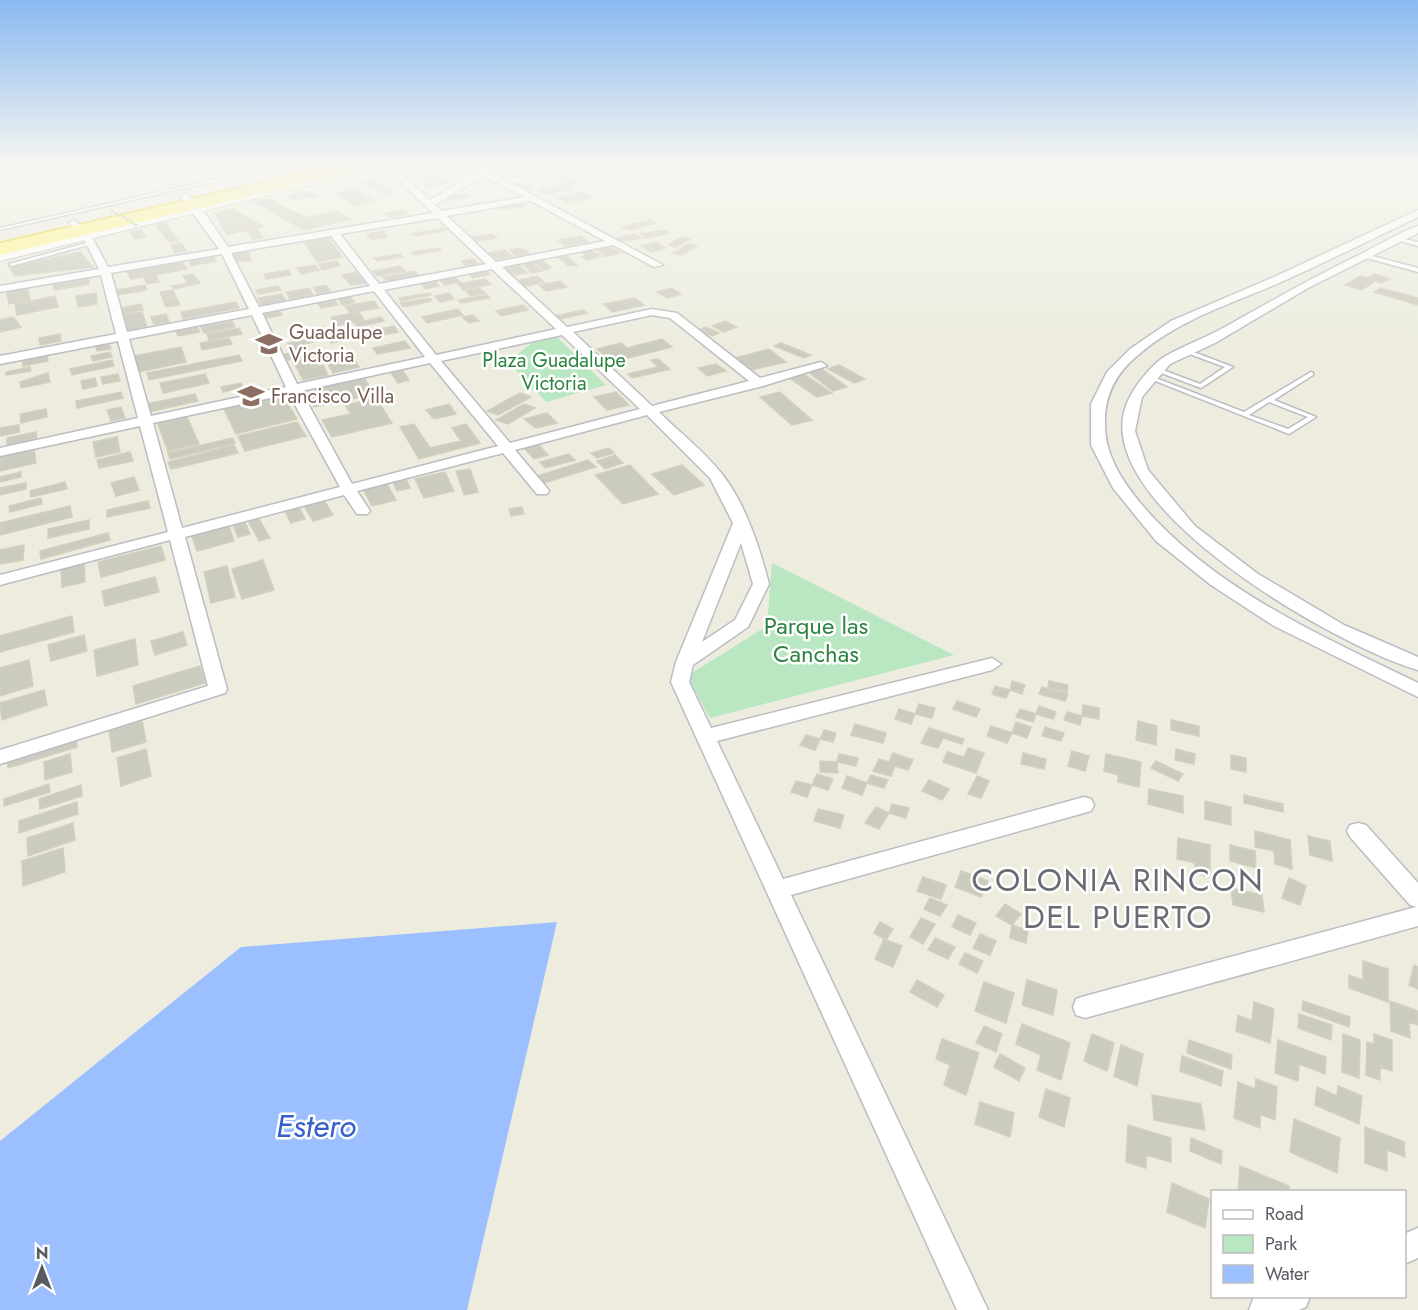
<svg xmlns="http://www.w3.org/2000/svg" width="1418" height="1310" font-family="Jost,sans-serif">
  <rect width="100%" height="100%" fill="#edecdf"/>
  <path fill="#b8e7c1" d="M556,336l50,49 -60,17 -38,-40 26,-21z
    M772,563l182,92 -244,63 -23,-42 80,-50z"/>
  <path fill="#9cc0ff" d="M557,922l-90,388h-467v-169l241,-194z"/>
  <path fill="#cccbc0" stroke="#d2cfbd" stroke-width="1.5" d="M420,166l5,4 -17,3 -8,-5z
    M533,169l-2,7 -29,1 3,-7z
    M430,173l12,6 -10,3 -8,-5 -10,2 -4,-2z
    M561,173l16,9 -10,2 -16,-9z
    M446,179l5,3 -22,5 -5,-3z
    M372,180l23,13 -10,2 -24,-13z
    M525,182l10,6 -11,2 -11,-6z
    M569,184l5,5 -30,5 -5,-5z
    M353,189l23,12 -19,5 -22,-13z
    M308,191l8,5 -20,4 -8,-4z
    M582,192l11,5 -24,6 -11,-5z
    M468,195v3l-24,2 1,-4z
    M269,199l37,19 29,-7 16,8 -47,11 -50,-28z
    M520,202l5,4 -22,4 -5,-4z
    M233,209l30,17 -36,9 -12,-22z
    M405,210l3,4 -20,3 -3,-4z
    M650,220l6,3 -27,7 -7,-3z
    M165,223l13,18 -9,1 -14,-18z
    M443,228l3,2 -31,6 -3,-2z
    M257,229l6,9 -10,1 -5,-8z
    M141,230l5,7 -11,2 -5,-7z
    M664,230l5,3 -23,5 -5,-4z
    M383,231l5,6 -17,3 -5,-6z
    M493,234l4,4 -25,4 -3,-5z
    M635,234l6,4 -17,3 -6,-3z
    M326,235l16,22 -25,5 -15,-23z
    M581,236l7,6 -23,4 -7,-6z
    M682,237l8,2 -14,8 -8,-2z
    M656,242l10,6 -15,4 -10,-6z
    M182,243l4,8 -11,2 -4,-8z
    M689,244l8,2 -16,9 -8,-2z
    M610,247l10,6 -14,3 -9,-6z
    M439,248l2,2 -27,5 -2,-3z
    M522,248l7,5 -13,3 -6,-6z
    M247,250l4,10 -18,2 -3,-9z
    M505,250l7,6 -18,4 -6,-7z
    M589,250l13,6 -14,4 -6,-3 5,-1 -7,-4z
    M80,252l13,15 -78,9 -6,-9z
    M212,254l4,7 -25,5 -4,-8z
    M400,254l2,3 -25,4 -3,-3z
    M565,255l12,10 -8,1 -12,-9z
    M181,259l6,10 -31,6 3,7 -12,2 -3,-7 -13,2 -5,-10z
    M473,259l5,5 -12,2 -5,-5z
    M540,259l11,9 -7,2 -11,-9z
    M337,261l3,5 -18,4 -3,-6z
    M531,261l11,10 -10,2 -10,-10z
    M518,263l9,10 -18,3 -9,-9z
    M315,265l4,5 -18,4 -4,-6z
    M400,266l5,5 -28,5 -4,-5z
    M289,270l2,5 -25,4 -2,-5z
    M485,270l5,4 -17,4 -5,-5z
    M414,271l4,4 -31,6 -4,-4z
    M356,272l10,11 -15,2 -9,-10z
    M193,274l7,9 -26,6 -2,-3 16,-3 -5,-7z
    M1374,274l16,5 -9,4 -6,-2 -13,9 -17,-5 15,-9 7,2z
    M453,276l7,6 -15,3 -6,-6z
    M537,276l7,6 -22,5 -6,-6z
    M89,279v5l-35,6 -1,-5z
    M485,279l6,5 -28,6 -5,-6z
    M434,280l5,6 -14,3 -5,-7z
    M560,281l7,6 -21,4 -7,-6z
    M145,285l2,5 -30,5 -1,-5z
    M326,285l4,6 -13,3 -3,-7z
    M27,286l3,14 -21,4 -3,-14z
    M278,286l3,4 -23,4 -2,-4z
    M309,288l4,7 -23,4 -4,-7z
    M479,288l6,5 -14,3 -5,-5z
    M671,288l10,6 -13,4 -11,-6z
    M1381,288l37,10v7l-44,-13z
    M173,290l3,7 -13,2 -3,-7z
    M96,293l1,11 -19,3 -2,-11z
    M429,293l2,2 -30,6 -2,-3z
    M449,293l5,6 -14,3 -5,-6z
    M282,294l4,7 -25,4 -3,-7z
    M487,295l3,3 -29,5 -3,-3z
    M55,296l3,11 -41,8 -2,-11z
    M350,296l5,6 -13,3 -4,-7z
    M177,298l3,7 -14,2 -3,-7z
    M430,298l2,3 -29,6 -3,-4z
    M635,298l9,7 -32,7 -8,-8z
    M334,299l4,6 -17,3 -4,-6z
    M374,301l5,7 -29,5 -5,-7z
    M236,302l3,6 -56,11 -2,-7z
    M141,304l2,6 -21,4 -2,-6z
    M523,305l5,5 -27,6 -5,-5z
    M279,309l3,6 -18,4 -3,-7z
    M458,309l5,6 -36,8 -5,-6z
    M583,310l4,3 -27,6 -4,-3z
    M142,312l5,15 -19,3 -4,-15z
    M359,312l5,8 -28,6 -5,-9z
    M166,314l3,8 -15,2 -3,-7z
    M473,315l6,6 -10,2 -7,-6z
    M13,317l8,10 -21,5v-12z
    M381,317l3,4 -26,6 -3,-4z
    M232,321l3,6 -31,6 -3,-6z
    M725,321l12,6 -13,5 -12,-6z
    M394,326l4,6 -30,6 -4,-6z
    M197,327l3,5 -22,4 -2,-5z
    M706,327l13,6 -7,3 -13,-6z
    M239,328l3,6 -33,6 -2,-6z
    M358,331l3,6 -15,3 -3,-6z
    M337,333l4,8 -10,2 -4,-8z
    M60,334l1,7 -21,4 -1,-7z
    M229,338l3,6 -30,6 -2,-7z
    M311,339l2,3 -8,2 2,5 -15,3 -4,-9z
    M662,339l10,8 -60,15 -15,-13 24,-6 6,5z
    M405,341l5,7 -33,6 -4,-6z
    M108,342l3,7 -14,2 -2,-7z
    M781,343l30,12 -7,3 -30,-12z
    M181,347l5,15 -48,10 -4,-16z
    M769,349l17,13 -35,8 -16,-12z
    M301,351l4,6 -17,3 -4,-6z
    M110,352l2,5 -19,4 -2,-5z
    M343,352l4,6 -25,5 -4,-6z
    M47,354l1,7 -25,5 -1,-8z
    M239,355l3,6 -93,19 -2,-7z
    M314,357l5,9 -21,4 -5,-8z
    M354,359l5,8 -26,6 -5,-9z
    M658,359l12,10 -38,9 -4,-4 30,-7 -7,-7z
    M112,360l2,6 -42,9 -2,-6z
    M716,364l10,7 -19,5 -9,-8z
    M323,365l5,10 -25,5 -5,-10z
    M839,365l26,14 -11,4 -26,-14z
    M30,367l1,4 -25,4v-3z
    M401,368l8,12 -11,3 -9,-13z
    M822,369l25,18 -14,4 -25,-19z
    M48,373l2,9 -29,6 -1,-6z
    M802,373l30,20 -15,4 -29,-20z
    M118,374l2,7 -17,3 -2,-7z
    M205,374l4,9 -46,10 -3,-10z
    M363,376l11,18 -60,13 -9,-18z
    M95,378l2,8 -14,3 -2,-8z
    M241,383l2,5 -20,4 -2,-5z
    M121,392l2,6 -46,10 -1,-7z
    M616,392l13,13 -22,5 -13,-13z
    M780,392l32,28 -20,5 -32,-28z
    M520,393l11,4 -33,18 -11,-4z
    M195,394l3,7 -50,11 -2,-8z
    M282,394l15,25 -61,15 -13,-27z
    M376,398l16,25 -60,14 -10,-17 29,-6 -6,-9z
    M449,404l7,10 -22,5 -8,-9z
    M524,404l11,4 -27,16 -12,-4z
    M121,407l4,11 -14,3 -4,-11z
    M46,409l1,8 -26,6 -1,-9z
    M547,413l10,10 -21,5 -12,-9z
    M186,415l13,29 -31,7 -11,-29z
    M297,422l9,14 -61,15 -7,-15z
    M414,424l16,24 31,-7 -9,-13 14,-4 14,19 -61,16 -19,-32z
    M19,425v7l-19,4v-8z
    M36,432l1,7 -30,6v-7z
    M117,437l3,15 -24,5 -3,-15z
    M232,438l3,5 -65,16 -2,-6z
    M538,444l10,11 -14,4 -10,-11z
    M234,445l4,8 -67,16 -3,-7z
    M609,448l5,5 -17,5 -6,-5z
    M34,449l2,14 -36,8v-15z
    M130,452l3,9 -34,7 -2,-8z
    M569,454l6,6 -30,8 -5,-6z
    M615,455l8,8 -18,6 -8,-8z
    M588,460l8,7 -52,16 -7,-7z
    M630,465l28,29 -35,10 -28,-29z
    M682,465l22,20 -30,10 -22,-21z
    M470,469l8,23 -14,3 -8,-24z
    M21,472v5l-21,5v-5z
    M445,472l9,19 -30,7 -9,-19z
    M134,477l5,13 -23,6 -5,-13z
    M406,479l4,9 -13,3 -4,-9z
    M65,482l2,7 -36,8 -1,-6z
    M26,483v6l-26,6v-7z
    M387,484l9,16 -24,6 -9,-17z
    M41,498l1,6 -32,8 -1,-6z
    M324,500l9,15 -20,6 -9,-15z
    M148,501l2,7 -43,9v-7z
    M70,506l2,11 -72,18v-12z
    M299,507l6,12 -14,4 -6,-12z
    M522,507l2,7 -13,2 -2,-7z
    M258,517l12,21 -11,3 -11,-21z
    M89,520v9l-41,9v-9z
    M244,520l6,14 -12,3 -6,-14z
    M228,523l6,18 -37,10 -6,-18z
    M108,533l2,7 -69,19 -1,-8z
    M24,545l-1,15 -23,4v-14z
    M161,546l4,14 -64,17 -3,-15z
    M263,560l11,30 -32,9 -10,-30z
    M84,562l1,20 -23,5 -1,-20z
    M227,566l8,31 -24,6 -7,-31z
    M155,577l4,15 -54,14 -3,-15z
    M72,616l2,16 -74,20v-16z
    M183,632l4,13 -32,10 -4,-14z
    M84,635l3,16 -36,10 -3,-16z
    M135,639l3,26 -41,11 -3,-26z
    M29,660l4,26 -33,10v-28z
    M200,666l5,17 -69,21 -3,-18z
    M1012,681l13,4 -3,9 -12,-4z
    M1049,681l19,4 -1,7 -19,-5z
    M995,686l15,4 -4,8 -14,-4z
    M1042,687l26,7 -3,7 -26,-7z
    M44,690l3,15 -45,15 -2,-17z
    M957,701l23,8 -4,8 -23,-8z
    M919,704l16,4 -3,10 -17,-4z
    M1083,705l16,3v11l-17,-3z
    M1039,706l17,6 -3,7 -17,-5z
    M899,709l16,5 -4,10 -16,-5z
    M1020,709l16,5 -3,8 -17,-5z
    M1067,712l15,4 -2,9 -16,-5z
    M142,720l4,22 -34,10 -3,-22z
    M1171,720l28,6v10l-28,-6z
    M1138,721l19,5 -1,19 -20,-5z
    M1016,722l15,5 -4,11 -15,-5z
    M855,724l31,9 -3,10 -32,-8z
    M991,726l21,7 -5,10 -20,-7z
    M1045,727l19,6 -3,8 -19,-5z
    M929,728l35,11 -2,5 -19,-6 -5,10 -17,-5z
    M824,730l12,3 -3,9 -13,-3z
    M806,735l14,4 -5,11 -15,-5z
    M76,737l1,10 -69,21 -1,-10z
    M968,748l16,5 -8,20 -33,-11 4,-10 17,5z
    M146,749l5,27 -30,10 -4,-28z
    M1176,749l19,5 -1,10 -19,-4z
    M1072,751l17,5 -4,15 -17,-5z
    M893,753l20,7 -5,10 -13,-4 -4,10 -18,-5 6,-12 10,3z
    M1023,753l23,6 -2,10 -23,-5z
    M70,754l2,18 -27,8 -1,-18z
    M839,754l19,4 -2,8 -19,-4z
    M1106,754l35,8 -2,25 -21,-5v-7l-14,-4z
    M1231,755l15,3v14l-15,-3z
    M820,761l17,1 1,11 -18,-1z
    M1156,761l27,13 -5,7 -27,-13z
    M817,774l16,5 -5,11 -16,-5z
    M871,775l17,5 -4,8 -17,-5z
    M847,776l20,7 -5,12 -20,-7z
    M977,776l12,5 -8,17 -13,-4z
    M929,780l20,9 -7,11 -20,-9z
    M796,781l16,4 -5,12 -16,-5z
    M49,784l1,8 -46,14v-7z
    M81,785l1,11 -42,13 -1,-10z
    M1149,789l34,7v17l-35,-9z
    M1244,795l39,9v8l-39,-9z
    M1205,801l26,6v18l-26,-6z
    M77,802l1,12 -59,19v-12z
    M892,804l17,4 -3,10 -17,-5z
    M876,807l13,6 -10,16 -14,-6z
    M818,809l26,6 -4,13 -26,-7z
    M73,823l2,17 -47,16 -1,-18z
    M1255,831l35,9 2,29 -17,-5 -1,-13 -19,-4z
    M1308,836l22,5 2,20 -22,-6z
    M1178,838l32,7v32l-15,-4v-10l-18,-4z
    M1230,845l25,6 1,17 -26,-7z
    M63,848l2,24 -42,14 -1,-25z
    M961,871l27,10 -7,16 -26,-10z
    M923,877l23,8 -5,14 -24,-8z
    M1289,878l17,8 -6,19 -18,-7z
    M1231,888l31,7 2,17 -31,-7z
    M930,898l17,7 -7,11 -16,-7z
    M1005,904l16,10 -9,11 -16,-9z
    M958,915l18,8 -6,12 -18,-8z
    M921,918l14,6 -12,20 -13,-7z
    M880,922l13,7 -7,11 -12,-7z
    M1012,925l16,5 -2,13 -16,-5z
    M980,934l16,7 -6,14 -17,-7z
    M935,938l20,9 -7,12 -20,-9z
    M884,939l18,7 -9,21 -18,-8z
    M965,953l18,8 -6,12 -18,-9z
    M1363,961l25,8v33l-39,-14v-13l14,5z
    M1414,965l4,2v22l-9,-4z
    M917,980l27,15 -7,12 -27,-15z
    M1027,980l30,10 -4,25 -31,-10z
    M984,982l30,11 -8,30 -31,-12z
    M1303,1001l47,16 -1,10 -47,-17z
    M1390,1001l28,10v14l-9,-3 1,16 -19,-7z
    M1254,1002l20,7 -4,34 -34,-12 2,-16 14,6z
    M1299,1014l33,11 -1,15 -33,-12z
    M1022,1024l48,19 -9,37 -24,-10 4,-15 -25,-11z
    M984,1026l18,8 -6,18 -20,-9z
    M1092,1034l22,9 -7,28 -23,-10z
    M1343,1034l17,6 -1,38 -17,-6z
    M1374,1034l18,6v31l-12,-4v13l-14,-5 1,-33 7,2z
    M942,1039l37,14 -13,42 -22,-10 6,-20 -14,-6z
    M1189,1040l43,15 -1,14 -44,-16z
    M1278,1040l48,17 -1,17 -26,-10 -1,17 -23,-8z
    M1121,1045l22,9 -6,32 -23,-10z
    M1000,1054l25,14 -6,13 -25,-14z
    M1182,1056l41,15 -2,15 -41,-15z
    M1256,1079l21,8 -2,33 -15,-6v14l-26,-10 4,-36 17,7z
    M1338,1086l24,10 -3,28 -44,-19 2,-18 20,9z
    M1046,1089l24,9 -6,29 -25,-10z
    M1152,1095l49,9 4,26 -51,-10z
    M980,1102l34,11 -4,24 -35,-13z
    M1294,1119l46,19 -3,35 -47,-21z
    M1128,1125l43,13v24l-25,-7v13l-20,-6z
    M1365,1127l39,15 1,15 -18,-7v21l-22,-8z
    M1191,1138l31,13 -1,13 -31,-13z
    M1240,1166l49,20v6h-51z
    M1172,1183l37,16 -4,29 -38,-16z"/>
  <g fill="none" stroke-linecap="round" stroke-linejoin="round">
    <g stroke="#bcbdc4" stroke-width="3">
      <path id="lane" d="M274,166h9l-283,64v-2z
        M1399,238l19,4v4l-21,-6v-2z
        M90,242l2,1v1l-80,22 -3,-2z
        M1365,254l53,14v4l-55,-15v-2z
        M1184,350h4l45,17 -32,21 -45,-17v-2h4l40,15 25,-17 -41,-15z
        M1311,372l2,1v2l-39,25 42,17 -27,17 -141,-56 5,-1 91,35zM1269,402l39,15 -20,12 -39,-14z"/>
    </g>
    <g stroke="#bcbdc4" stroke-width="3">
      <path id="street" d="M384,166h9l37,34 50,-30h6l177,95 -9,2 -41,-22 -111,22 65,60 85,-18 25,4 83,65 61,-16 6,4 -64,20 -104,26c20,20 45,39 63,62 24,31 37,72 47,110l-21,43 -55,38 -4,17 22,46 281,-70 9,6 -9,6 -275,71 66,138 301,-82 7,2 3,6 -3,6 -7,2 -293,82 197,415h-31l-286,-628 5,-20 57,-139 -23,-45 -63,-63 -132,35 32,38 2,3 -2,3h-10l-34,-41 -146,38 13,20 -3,3h-10l-13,-19 -159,42 42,152 -2,4 -225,71v-14l208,-64 -38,-146 -170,45v-10l168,-43 -28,-106 -140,30v-8l138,-30 -20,-77 -118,23v-8l116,-22 -15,-59 -101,17v-6l99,-17 -16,-32 -14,-14 5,-3 16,14 18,33 111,-18 -38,-52 5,-3 16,15 26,38 205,-34zM483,176l41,21 -82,14 -7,-6zM531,201l74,40 -109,21 -49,-46zM438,218l48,46 -107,20 -39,-50zM331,236l39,50 -111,21 -28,-54zM222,254l27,55 -122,23 -16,-59zM492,269l64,60 -120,26 -52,-65zM374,291l51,66 -128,27 -35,-71zM252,315l34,72 -135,29 -22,-77zM652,315l18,3 79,63 -97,25 -79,-74zM562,335l78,74 -130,34 -69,-82zM430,363l68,83 -146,38 -51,-93zM289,394l51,93 -158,41 -29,-105zM741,543l12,41 -18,36 -33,22z
        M1418,210v7c-46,22 -92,45 -139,66 -49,21 -101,37 -141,72 -23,19 -34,41 -33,70 0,31 18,57 37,80 73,85 178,130 276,178v14l-144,-71 -63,-41 -55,-44 -43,-53 -22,-43v-41l16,-32 23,-23 41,-28 103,-44z
        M1418,226v7l-110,55 -93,55 -45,21 -28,33 -7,34 13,39 47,56 63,48 86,51 74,32v13c-77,-21 -347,-173 -287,-275 6,-12 22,-31 33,-38 19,-11 41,-19 61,-30 46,-26 92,-52 140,-75 17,-9 35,-20 53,-26z
        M1358,823l8,2 52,58v43l-333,92 -9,-3 -3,-8 3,-8 9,-3 331,-89 -6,-2 -60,-68 -3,-6 3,-6z
        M1418,1228v30l-14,6v-30z
        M1259,1296h51l-4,11 -7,3h-50l4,-11z"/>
    </g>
    <g stroke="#bcbec6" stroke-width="2">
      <path id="secondary" d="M364,166h23l-387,95v-8z"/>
    </g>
    <g stroke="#ebd000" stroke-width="3">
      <path id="highway" d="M335,166h30l-8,5 -357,84v-12z"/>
    </g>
    <use href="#lane" fill="#fff" fill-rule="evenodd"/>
    <use href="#street" fill="#fff" fill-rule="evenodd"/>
    <use href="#secondary" fill="#fff" fill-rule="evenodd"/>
    <use href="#highway" fill="#fff883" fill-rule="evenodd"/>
    <path stroke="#91c8ab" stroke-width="2" stroke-dasharray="3 1.5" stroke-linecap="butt" d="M111,210l27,16"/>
  </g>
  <linearGradient id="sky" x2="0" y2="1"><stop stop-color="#89b9f1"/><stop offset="0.47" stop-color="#f7f6f1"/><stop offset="1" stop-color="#f7f6f1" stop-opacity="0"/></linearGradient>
  <rect width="1418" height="350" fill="url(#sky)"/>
  <defs>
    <g id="school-bare" transform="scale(2.07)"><path d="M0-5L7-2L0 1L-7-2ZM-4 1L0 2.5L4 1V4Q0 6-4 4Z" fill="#8d6e63" stroke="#fff" stroke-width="2.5" paint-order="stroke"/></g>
  </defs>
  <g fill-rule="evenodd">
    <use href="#school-bare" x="269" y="344"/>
    <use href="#school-bare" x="251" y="396"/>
  </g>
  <g text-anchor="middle" stroke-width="5" stroke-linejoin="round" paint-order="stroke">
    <g font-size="20" fill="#785e54" stroke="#fff" text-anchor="start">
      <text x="289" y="339">Guadalupe<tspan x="289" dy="23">Victoria</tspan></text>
      <text x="271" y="403">Francisco Villa</text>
    </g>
    <g font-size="20" fill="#2d8442" stroke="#fff">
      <text x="554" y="367">Plaza Guadalupe<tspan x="554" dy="23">Victoria</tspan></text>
    </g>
    <g font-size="24" fill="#2d8442" stroke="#fff">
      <text x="816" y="634">Parque las<tspan x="816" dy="28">Canchas</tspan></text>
    </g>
    <g font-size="32" letter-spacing="1.5" fill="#696c73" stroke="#fff">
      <text x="1118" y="891">COLONIA RINCON<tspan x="1118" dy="37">DEL PUERTO</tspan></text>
    </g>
    <g font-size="32" font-style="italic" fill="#3661cb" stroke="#fff">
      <text x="316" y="1137">Estero</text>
    </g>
  </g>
  <rect x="1211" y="1190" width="195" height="108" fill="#ffffff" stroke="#bcbdc0" stroke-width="1.5"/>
  <rect x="1223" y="1210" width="30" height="9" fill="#ffffff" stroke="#bcbdc0" stroke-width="1.5"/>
  <text x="1265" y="1220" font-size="18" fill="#585a61">Road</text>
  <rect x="1223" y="1235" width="30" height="18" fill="#b8e7c1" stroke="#bcbdc0" stroke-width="1.5"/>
  <text x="1265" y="1250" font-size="18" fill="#585a61">Park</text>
  <rect x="1223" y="1265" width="30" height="18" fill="#9cc0ff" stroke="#bcbdc0" stroke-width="1.5"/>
  <text x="1265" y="1280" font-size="18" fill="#585a61">Water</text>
  <g transform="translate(42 1268)" stroke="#ffffff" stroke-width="4.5" paint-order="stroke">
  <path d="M0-4.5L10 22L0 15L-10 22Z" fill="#585a61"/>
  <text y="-9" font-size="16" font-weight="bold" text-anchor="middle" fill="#585a61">N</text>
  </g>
</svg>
